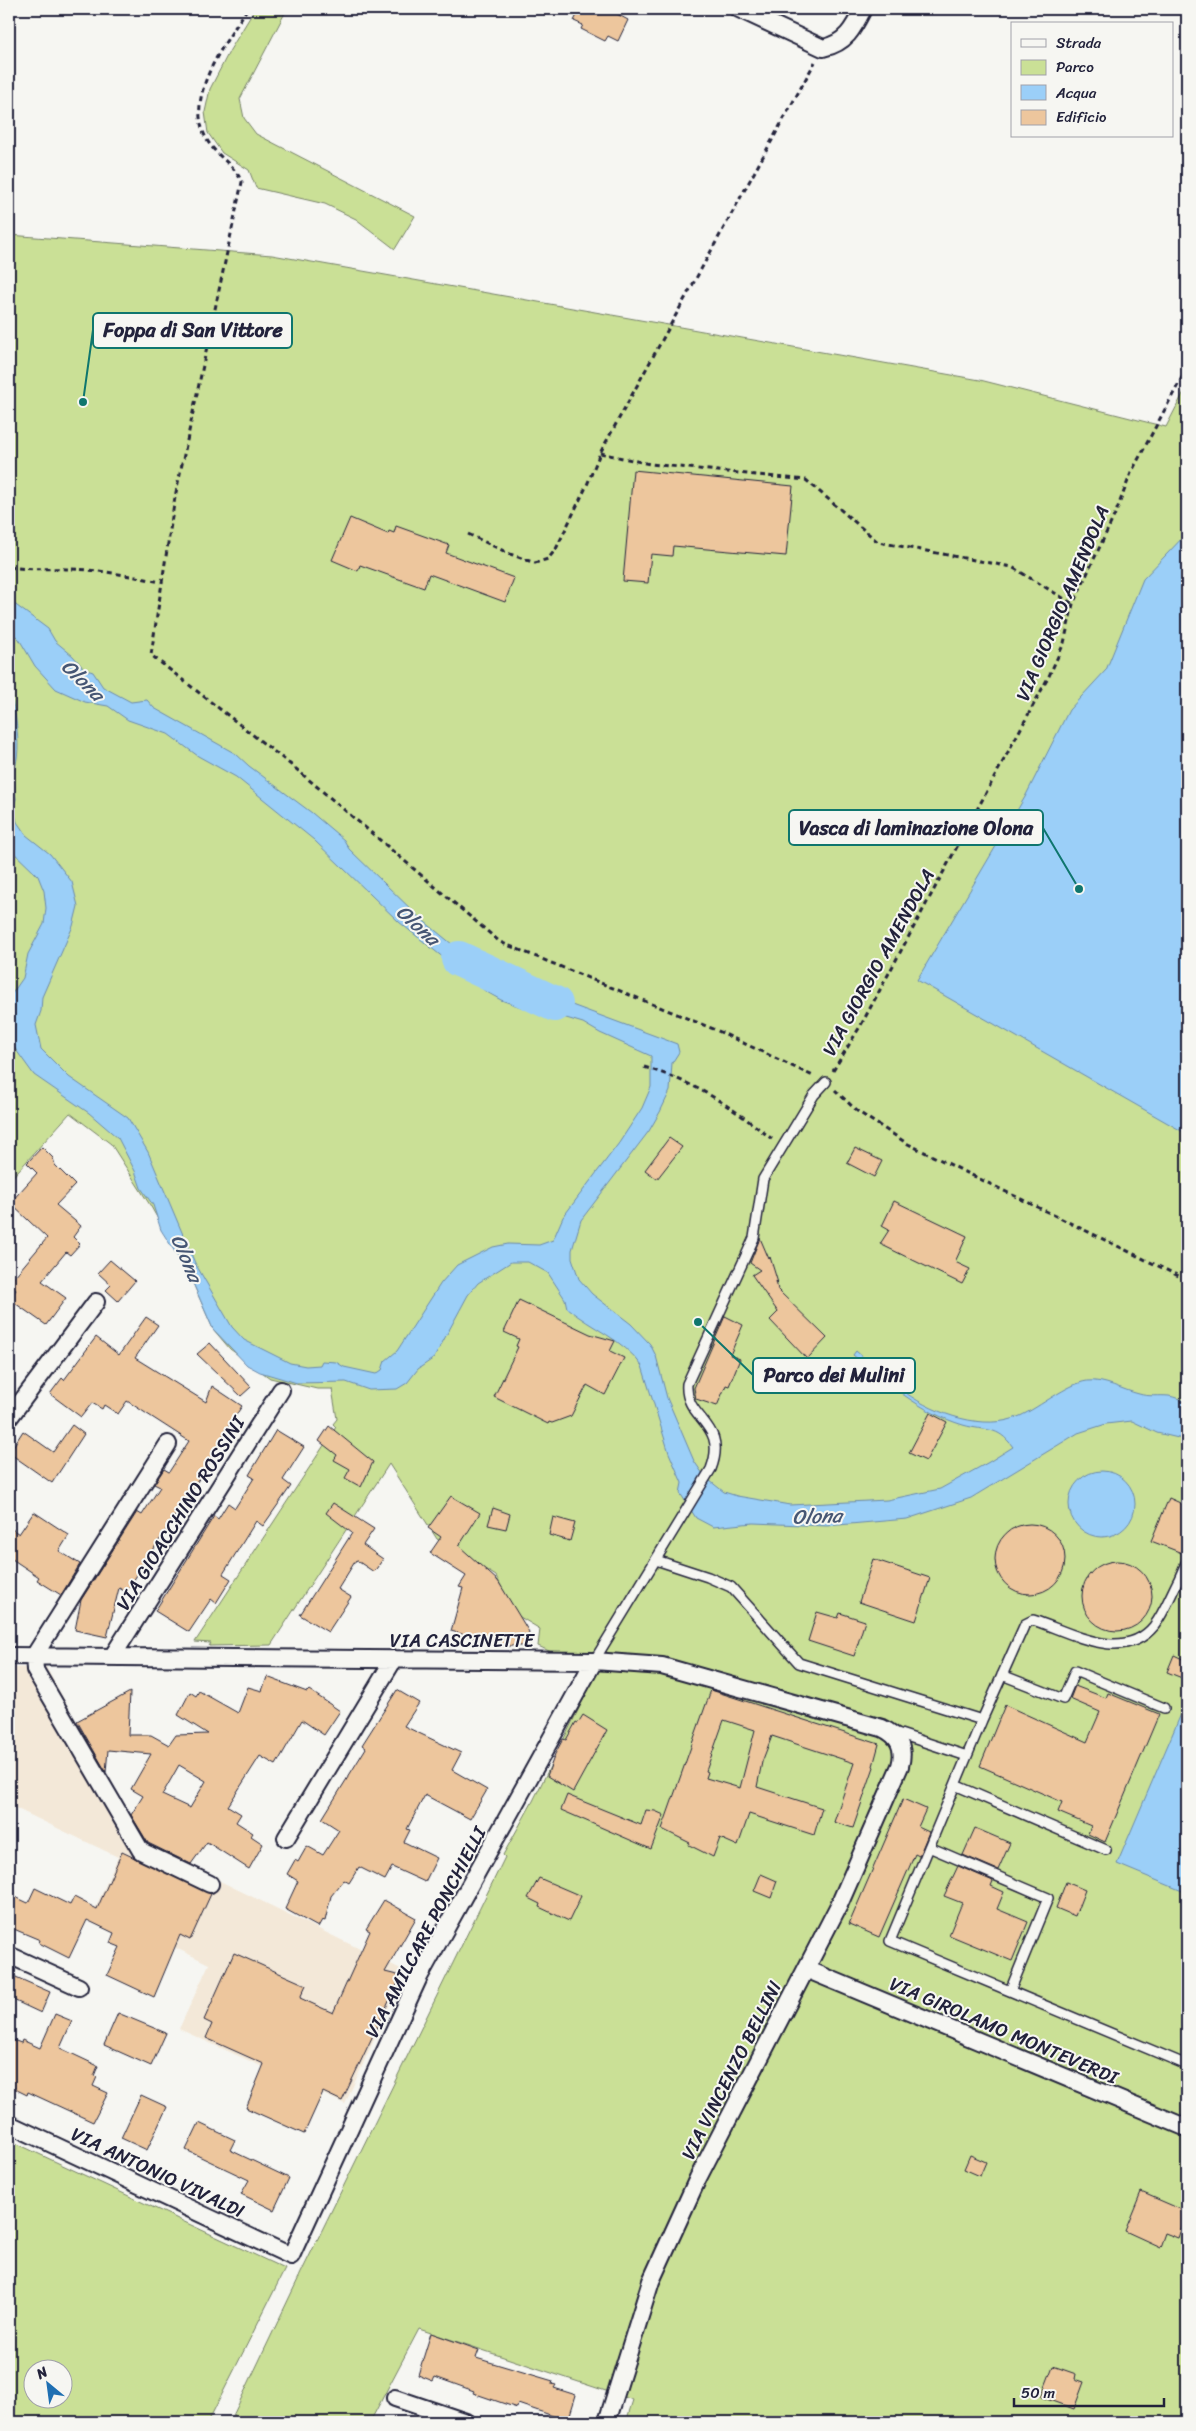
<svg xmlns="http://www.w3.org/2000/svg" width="1196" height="2431" font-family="Sriracha,sans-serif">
  <rect width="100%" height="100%" fill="#f6f6f2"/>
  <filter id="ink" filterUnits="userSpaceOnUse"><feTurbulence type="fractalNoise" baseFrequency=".02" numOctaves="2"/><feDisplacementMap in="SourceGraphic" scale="10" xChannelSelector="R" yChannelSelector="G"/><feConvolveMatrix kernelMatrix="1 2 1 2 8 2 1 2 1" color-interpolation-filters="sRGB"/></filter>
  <g filter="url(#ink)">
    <path fill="#f3e8d8" d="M46,1667l98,177 261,127 -60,133 -166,-75 30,-65 -114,-55 23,-52 -109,-52v-137z"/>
    <path fill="#cae096" stroke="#768168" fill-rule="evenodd" d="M255,9h32l-47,90 4,19 12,16 159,82 -20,33 -39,-30 -31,-15 -69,-16 -7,-18 -27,-17 -14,-20 -3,-21 5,-23 20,-39z
      M9,235l263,20 708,125 186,47 21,-41v2036h-561l7,-22 -214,-71 -49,93h-140l71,-149 204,-416 -2,-2 30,-54 58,-117 -15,-21 -38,-17 2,-17 -25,-15 -19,-38 -59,-37 -48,-75 -118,181 -62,1 2,-3 -16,-1 141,-215 -3,-3 4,-5 -5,-30h-15l-47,-11 -40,-29 -17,-20 -24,-55 -39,-69 -39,-61 -41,-31 -61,68z
      M9,2140l276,129 -77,153h-184l-15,-6zM32,2368h30v30h-30z"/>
    <path fill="#9bcff8" stroke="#6b8aac" d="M1187,533v601l-270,-154 108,-183 44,-87 37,-40 37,-91z
      M9,600l39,29 7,12 18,15 11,13 9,3 10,15 28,15 16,-2 7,8 82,46 13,12 63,47 32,27 5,9 70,68 45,37 35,24 178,66 2,8 -7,11 -2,28 -10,21 -11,19 -68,89 -9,30v8l7,21 13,15 39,30 19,20 6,12 11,42 27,63 11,16 19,15 13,4 53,9 97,-5 53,-11 49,-27 24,-15c-16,-22 -26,-15 -50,-22 -43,-13 -76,-42 -110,-70l3,-4c16,14 32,29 50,42 29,21 79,39 114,23 20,-9 47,-32 67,-35 18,-2 35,9 52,13 10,3 19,1 30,2 6,1 12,4 18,5v39l-30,-7 -25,-12 -26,3 -28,9 -107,65 -64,21 -80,7 -74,-3 -40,4 -17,-9 -16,-25 2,-10 -13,-30 -27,-87c-19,-27 -50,-37 -75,-58l-2,-9 -17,-26 -20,-11h-17l-33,21 -10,12 -34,63 -16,11 -11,14 -10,6 -28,1 -23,-8 -49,1 -37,-11 -13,-7 -34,-36 -24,-55 -28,-44 -8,-25 -12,-17 -6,-17 -17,-33 -29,-25 -55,-38 -23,-32 -2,-5v-40l14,-20 5,-24 16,-30 2,-16 -2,-17 -6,-15 -29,-28v-160c6,21 15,66 3,86l4,25 -3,8 4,15 9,13 24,19 22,28 6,24 -5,20 -31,71 -1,14 -5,14 5,24 28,28 59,41 20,34 47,111 37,64 12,13 46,23 16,3 14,-1 2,-4 14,1 8,5 32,7 6,-4 3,-9 12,-10 44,-68 16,-18 36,-18 15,-3 31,1 14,-5 10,-23 56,-74 23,-35 9,-21v-31l-51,-23 -17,-10 -27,-8 -10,1 -45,-16 -16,-9 -86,-69 -85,-82 -78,-63 -38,-21 -30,-22 -40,-14 -20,-14 -23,-4 -29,-13 -21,-23 -16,-27 -10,-10z
      M1069 1504a33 33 0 1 1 66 0a33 33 0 1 1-66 0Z
      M1187,1700v193l-70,-29z"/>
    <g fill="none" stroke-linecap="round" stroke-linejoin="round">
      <path stroke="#9bcff8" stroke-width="36" d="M459,959l96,45"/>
    </g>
    <path fill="#edc69d" stroke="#22223b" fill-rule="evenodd" d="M580,9h39l-2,5 11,6 -10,21 -10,-5 -3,5 -24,-12 2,-4 -9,-4z
      M633,470l160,16 -7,70 -113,-10 -1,10 -21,-2 -3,29 -25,-2z
      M350,518l38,16 1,-3 5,2 2,-7 53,19 -3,8 68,25 -9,24 -76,-28 -5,14 -64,-23 -2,6 -26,-11z
      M669,1138l13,9 -25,32 -12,-9z
      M42,1147l11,11 2,7 20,20 -19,20 25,21 -8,11 7,7 -10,11 -4,-3 -24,29 24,17 -20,27 -37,-26 7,-9 -7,-7 38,-45 -37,-35 27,-30 -10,-10z
      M855,1148l27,13 -8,16 -27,-14z
      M894,1201l73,35 -12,26 15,7 -8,15 -82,-40 9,-14 -7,-4z
      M760,1238l9,21 1,-2 8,26 -2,-2 2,9 49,48 -20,21 -37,-39 8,-8 -26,-37 8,-5 -10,-7z
      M110,1260l25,21 -17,20 -12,-11 5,-5 -13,-12z
      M519,1300l71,34 25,7 -5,10 14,7 -19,37 -18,-10 -16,31 -19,7 -3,-1 -1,2 -54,-27 24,-50 -2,-1 3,-7 -15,-7z
      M725,1316l18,9 -13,30 10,4 -11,27 -3,-1 -9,21 -21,-7 -2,-11z
      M146,1317l12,8 -23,33 71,44 6,-16 30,20 -16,24 -13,27 -87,135 -7,-4 -12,49 -32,-7 6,-30 56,-88 5,3 18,-28 -6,-3 10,-15 5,3 20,-31 -62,-40 -9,13 -14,-9 -2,4 -10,-6 -11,14 -31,-23 12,-16 2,2 32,-43 23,18z
      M210,1343l41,44 -10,9 -44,-42z
      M930,1413l17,9 -21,39 -17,-8z
      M72,1425l12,9 -32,49 -43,-30 14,-22 30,21z
      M329,1426l44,36 -12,25 -16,-9 5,-9 -16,-9 3,-5 -18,-14z
      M276,1430l28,17 -21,33 8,6 -28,40 -7,-5 -33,53 8,5 -15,24 -5,-4 -22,33 -34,-21 59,-95 4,3 10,-16 7,5 19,-30 -5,-3z
      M451,1496l29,17 -21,33 39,35 31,51 -2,14h-23l-53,-15 12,-43 -4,-1 7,-11 -36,-23 11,-16 -13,-9z
      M1169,1498l18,8v49l-36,-14z
      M333,1503l41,26 -11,16 20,14 -9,13 -18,-12 -18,29 13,8 -23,35 -28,-17 52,-82 -26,-20z
      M493,1508l17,6 -4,15 -18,-4z
      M34,1512l35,23 -10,16 21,13 -19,31 -24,-15 2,-3 -30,-20v-30l10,7z
      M553,1517l22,6 -5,18 -21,-6z
      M995 1559a35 35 0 1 1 70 0a35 35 0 1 1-70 0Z
      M873,1559l57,19 -14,43 -57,-19z
      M1082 1596a35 35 0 1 1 70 0a35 35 0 1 1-70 0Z
      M817,1612l21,6 2,-5 25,8 -11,35 -46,-15z
      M1174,1655l13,6v19l-20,-8z
      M267,1677l40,15 2,-2 31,21 -16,24 -22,-15 -26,45 -16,-9 -32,50 13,8 -5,8 17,11 -2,3 12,8 -14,25 -42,-27 -16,22 -43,-21 -17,-28 12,-19 -12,-7 20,-35 -43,-4 -2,22 -29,-51 53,-29 -2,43h23l18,10 7,-10 32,-1 -30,-19 12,-23 6,4 3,-5 39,22 10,-26 14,4zM179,1765l27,16 -16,27 -28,-13z
      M1075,1686l31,12 2,-5 51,21 -54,128 -17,-8 3,-8 -33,-14 4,-10 -82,-36 25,-61 82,37 13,-30 -30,-13z
      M397,1690l22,13 -15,23 57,27 -9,17 35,20 -17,29 -45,-24 -18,34 3,1 -6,12 33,16 -12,24 -33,-15 -7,13 -26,-13 -10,16 -5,-3 -13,16 -6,25 -3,-1 -4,7 -33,-18 13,-28 -11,-7 8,-14 3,2 9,-16 16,9 16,-25 -17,-11 44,-71 -4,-3z
      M711,1690l168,54 -6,22 1,1 -21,61 -19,-6 20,-59 -82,-27 -10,26 -5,25 65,21 -8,27 -65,-21 -11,32 -18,-8 -7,19 -24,-12 1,-2 -28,-14zM724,1720l31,10 -15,58 -34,-10 2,-6 -2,-1z
      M583,1715l24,15 -34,62 -26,-16 8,-22 8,-15 3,1 10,-18 2,1z
      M567,1795l74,30 5,-15 9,1 9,4 -13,34 -90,-39z
      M903,1799l23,10 -8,18 11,5 -10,24 -4,-2 -36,83 -30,-13z
      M975,1828l35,15 -12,27 -35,-15z
      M122,1852l89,42 -21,46 -10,-5 -26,62 -47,-22 13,-28 -10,-4 4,-10 -27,-13 -18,38 -30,-15 1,-3 -31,-13v-33l19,9 7,-15 35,17 4,-8 23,12z
      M958,1866l35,15 -2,5 13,6 -7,17 31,13 -16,39 -63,-26 13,-32 -18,-7z
      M761,1874l16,7 -6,17 -17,-7z
      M539,1878l42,18 -12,25 -30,-14 1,-3 -12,-6z
      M1066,1882l19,8 -10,26 -19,-8z
      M384,1900l32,18 -31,54 16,4 -59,125 -19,-9 -19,42 -58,-26 18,-44 -58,-26 6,-14 -8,-4 30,-67 72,32 -6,13 33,15 37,-82 -4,-2z
      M9,1974l41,18 -9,21 -32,-15z
      M118,2013l48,20 -15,33 -47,-21z
      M55,2014l17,7 -12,27 38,18 -4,10 3,1 -4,9 15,7 -15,29 -65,-30 -1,3 -18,-9v-36l4,-10 8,3 1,-3 18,8z
      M141,2095l26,12 -20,43 -26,-12z
      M199,2123l36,17 -5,10 59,28 -15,32 -33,-16 8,-14 -63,-30z
      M970,2155l16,7 -6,14 -16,-7z
      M1141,2192l46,20 -9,26 -13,-5 -5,14 -35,-16z
      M431,2333l48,17 -3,8 77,23 -1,3 4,1 -2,3 22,7 -8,26 -50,-17 -1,4 -44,-15 1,-2 -39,-14 -2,4 -15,-6z
      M1053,2366l23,8 -1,5 9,3 -10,27 -33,-12z"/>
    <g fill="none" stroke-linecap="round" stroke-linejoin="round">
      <g stroke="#22223b" stroke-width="12">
        <path id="service" d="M656,1560l52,17 23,10 68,76 183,57 43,-96 8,-4c37,12 90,44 121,6 10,-13 17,-32 25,-47l8,3
          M1179,1579l8,-18
          M594,1661l117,-192c18,-47 -27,-49 -24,-85l67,-146 9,-59 51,-84 12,-13
          M1002,1675l61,24 12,-28 89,37
          M982,1720l-92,221 297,124
          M894,1732l73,24
          M955,1785l151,65
          M929,1847l119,51 -38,93"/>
      </g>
      <g stroke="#22223b" stroke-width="20">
        <path id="minor" d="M739,9l84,39c23,-5 30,-19 40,-39
          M9,1418l87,-116
          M168,1444l-134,212 1,14 106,181 69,33
          M9,1656l585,5 68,5 220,62c17,8 23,20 18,38l-61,139 -141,273 -47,103 -44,141
          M112,1657l169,-267
          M286,1838l108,-179
          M9,1955l70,32
          M806,1969l381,159
          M9,2124l282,132 128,-279 175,-316
          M395,2398l71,24"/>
      </g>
      <path stroke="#22223b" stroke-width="3" stroke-dasharray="5 4" stroke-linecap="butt" d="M247,9c-22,35 -63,86 -41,129 9,18 28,26 36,44l-67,315 -24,158 144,113 205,174 216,88 97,46
        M600,453l50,11 156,16 72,62 134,25 61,37
        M468,534l42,20 25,9 13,-4 8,-10 31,-64 13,-32 215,-391
        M9,567c20,3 37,1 57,2 33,0 64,7 95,13
        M644,1067c53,16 85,38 128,72
        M833,1071l28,-46 188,-349 15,-33 9,-39 43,-92 15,-39 56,-105
        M835,1090l22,21 51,33 279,136"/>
      <use href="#service" stroke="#f6f6f2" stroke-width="9"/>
      <use href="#minor" stroke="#f6f6f2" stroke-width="16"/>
    </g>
  </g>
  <g text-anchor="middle" stroke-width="4" stroke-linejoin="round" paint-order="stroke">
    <g font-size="19" fill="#22223b" stroke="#f6f6f2">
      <text transform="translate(1062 603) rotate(-67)" y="7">VIA GIORGIO AMENDOLA</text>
      <text transform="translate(878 962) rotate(-61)" y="7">VIA GIORGIO AMENDOLA</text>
      <text transform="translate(180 1513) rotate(-58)" y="7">VIA GIOACCHINO ROSSINI</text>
      <text x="462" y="1647">VIA CASCINETTE</text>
      <text transform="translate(425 1932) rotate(-62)" y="7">VIA AMILCARE PONCHIELLI</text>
      <text transform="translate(1004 2030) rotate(23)" y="7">VIA GIROLAMO MONTEVERDI</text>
      <text transform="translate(731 2070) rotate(-63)" y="7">VIA VINCENZO BELLINI</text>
      <text transform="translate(158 2172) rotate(25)" y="7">VIA ANTONIO VIVALDI</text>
    </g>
    <g font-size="20" font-style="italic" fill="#465674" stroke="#f6f6f2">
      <text transform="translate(83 680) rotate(44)" y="7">Olona</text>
      <text transform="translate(418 925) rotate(42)" y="7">Olona</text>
      <text transform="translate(187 1258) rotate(67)" y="7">Olona</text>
      <text transform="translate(817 1516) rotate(-2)" y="7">Olona</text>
    </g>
  </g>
  <path fill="none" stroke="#0f766e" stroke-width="2" d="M83 402L93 330M1079 889L1043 828M698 1322L753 1375"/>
  <g fill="#0f766e" stroke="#f6f6f2" stroke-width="2">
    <circle cx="83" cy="402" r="5"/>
    <circle cx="1079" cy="889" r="5"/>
    <circle cx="698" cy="1322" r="5"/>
  </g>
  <g fill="#f6f6f2" stroke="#0f766e" stroke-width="2">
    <rect x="93" y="313" width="199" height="35" rx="5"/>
    <rect x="789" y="810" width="254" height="35" rx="5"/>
    <rect x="753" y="1358" width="162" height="35" rx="5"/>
  </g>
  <g font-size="20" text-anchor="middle" font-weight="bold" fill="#22223b">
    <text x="193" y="337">Foppa di San Vittore</text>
    <text x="916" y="835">Vasca di laminazione Olona</text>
    <text x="834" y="1382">Parco dei Mulini</text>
  </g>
  <rect width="1196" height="2431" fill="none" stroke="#f6f6f2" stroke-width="30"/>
  <rect x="15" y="15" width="1166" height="2401" fill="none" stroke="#22223b" stroke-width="2" filter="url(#ink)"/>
  <rect x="1011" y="22" width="162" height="115" fill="#f6f6f2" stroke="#a1a1a9"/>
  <rect x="1021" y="39" width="25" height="8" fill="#f6f6f2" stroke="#a1a1a9"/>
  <text x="1056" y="48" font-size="15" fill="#22223b">Strada</text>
  <rect x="1021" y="60" width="25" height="15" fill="#cae096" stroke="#a1a1a9"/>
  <text x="1056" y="72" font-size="15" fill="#22223b">Parco</text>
  <rect x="1021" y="85" width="25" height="15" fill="#9bcff8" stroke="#a1a1a9"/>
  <text x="1056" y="98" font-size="15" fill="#22223b">Acqua</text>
  <rect x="1021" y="110" width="25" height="15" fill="#edc69d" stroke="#a1a1a9"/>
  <text x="1056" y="122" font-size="15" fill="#22223b">Edificio</text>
  <g transform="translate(48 2384) rotate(331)"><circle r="24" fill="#f6f6f2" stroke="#a1a1a9"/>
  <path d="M0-4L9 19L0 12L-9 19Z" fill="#1f6fb2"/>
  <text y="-8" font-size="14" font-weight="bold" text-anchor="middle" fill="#22223b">N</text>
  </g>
  <path d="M1014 2398v8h150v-8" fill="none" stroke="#22223b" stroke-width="2.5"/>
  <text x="1021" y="2398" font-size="15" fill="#22223b" stroke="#f6f6f2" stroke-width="4" paint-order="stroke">50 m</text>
</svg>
